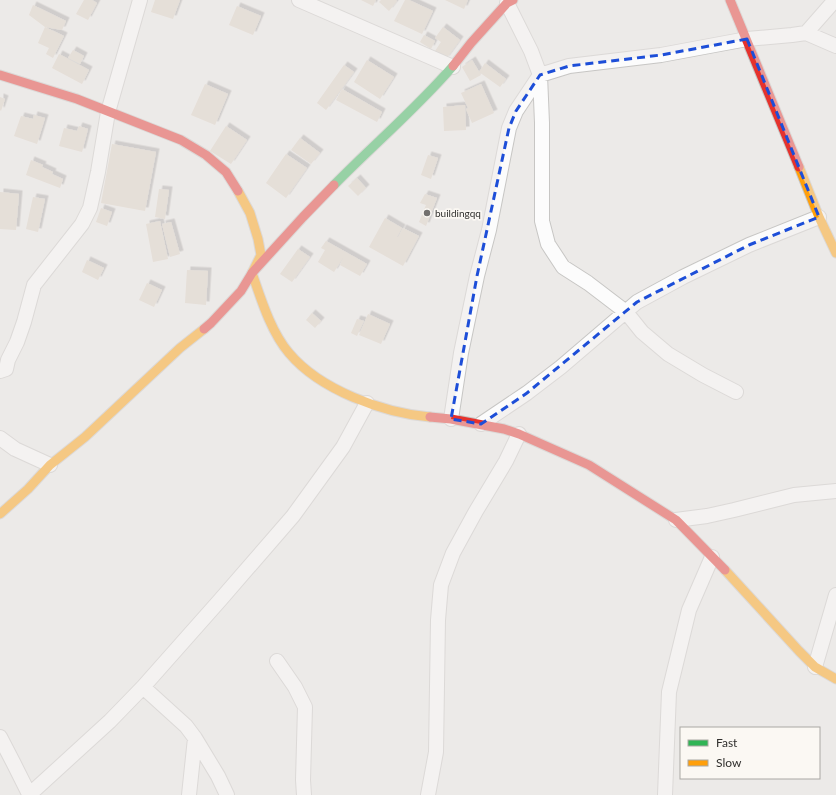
<svg xmlns="http://www.w3.org/2000/svg" width="836" height="795" font-family="Lato,sans-serif">
  <defs>
    <filter id="shadow"><feDropShadow dx="3.5" dy="-3.5" stdDeviation="0" flood-color="#0004"/></filter>
  </defs>
  <rect width="100%" height="100%" fill="#eceae8"/>
  <path fill="#dcd2c5" filter="url(#shadow)" d="M84,0h8l5,3 -9,17 -12,-6z
    M155,0h25l-7,19 -22,-7z
    M361,0h15l-3,6z
    M381,0h15l1,1 -8,10 -10,-9z
    M405,0h4l24,11 -11,23 -28,-13z
    M445,0h23l-4,9z
    M33,5l33,16 -4,9 -17,-3 -16,-12z
    M237,6l24,10 -8,19 -24,-10z
    M45,27l19,9 -11,22 -7,-4 3,-6 -11,-5z
    M443,27l17,13 -14,19 -11,-8 6,-9 -6,-4z
    M424,35l11,6 -4,8 -11,-7z
    M73,50l11,6 -4,8 -12,-6z
    M59,54l30,16 -7,14 -30,-16z
    M367,60l27,17 -14,22 -26,-17z
    M472,60l9,15 -11,6 -8,-14z
    M485,63l21,16 -6,8 -21,-15z
    M344,65l10,7 -28,38 -9,-7z
    M205,84l23,10 -13,31 -24,-10z
    M481,84l13,29 -22,10 -6,-14 2,-1 -7,-15z
    M342,89l40,23 -5,10 -41,-22z
    M0,97l5,2 -4,12 -1,-1z
    M465,105l1,25 -22,1 -1,-24z
    M34,115l11,3 -8,26 -23,-8 7,-20 12,3z
    M79,126l9,3 -6,23 -23,-6 5,-18 13,3z
    M226,126l21,14 -16,24 -21,-13z
    M300,138l20,15 -9,11 -20,-14z
    M112,144l44,8 -11,59 -44,-8z
    M286,154l21,14 -21,30 -20,-15z
    M428,155l10,3 -7,21 -10,-4z
    M31,160l12,5 -1,2 11,5 -1,2 11,5 -3,9 -34,-13z
    M357,178l9,10 -8,8 -10,-10z
    M159,189l10,1 -4,29 -10,-2z
    M0,192l19,2 -3,36 -16,-1z
    M425,194l12,4 -11,28 -7,-4 7,-17 -6,-2z
    M33,197l12,2 -7,33 -12,-3z
    M101,208l11,4 -5,14 -11,-4z
    M385,218l17,10 -5,9h1l5,-9 16,8 -16,30 -34,-19z
    M160,221l8,38 -15,3 -7,-38z
    M171,222l9,32 -10,3 -8,-33z
    M326,241l41,23 -7,12 -20,-11 3,-7 -9,14 -16,-10 7,-12 -4,-2z
    M298,249l12,8 -18,25 -12,-8z
    M87,260l17,8 -6,12 -16,-8z
    M187,270l21,1 -2,34 -21,-2z
    M147,283l15,7 -8,17 -15,-7z
    M312,313l9,8 -6,7 -9,-8z
    M368,314l22,10 -9,20 -22,-9z
    M357,319l7,2 -7,15 -6,-3z"/>
  <g fill="none" stroke-linecap="round" stroke-linejoin="round">
    <g stroke="#c7c6c4" stroke-width="16">
      <path id="street" d="M299,0l154,67
        M508,0l-1,3 24,48 9,24 2,48v98l6,23 15,23 25,16 38,29 16,20 26,22 35,21 33,17
        M806,33l29,-33
        M0,371l6,-2 2,-9 9,-18 7,-20 10,-37 48,-61 8,-16 8,-36 10,-60 32,-112
        M451,419l10,-66 16,-77 12,-46 20,-102 7,-17 24,-36 29,-9 92,-11 86,-16 45,-4 14,-2 30,13
        M481,424l46,-31 34,-26 76,-65 46,-25 66,-32 70,-28
        M0,438l15,11 35,16
        M676,520l31,-4 27,-6 60,-15 42,-4
        M277,661l18,26 10,20 -2,73 1,15
        M815,667l21,-72
        M143,687l43,39 9,12 23,38 9,19
        M0,737l14,27 15,30
        M29,795l81,-74 33,-34 78,-88 72,-83 50,-69 24,-44
        M189,795l6,-57
        M428,795l8,-43 2,-132 3,-35 12,-32 23,-42 30,-50 13,-27
        M665,795l4,-103 20,-82 23,-53"/>
    </g>
    <g stroke="#c7c6c4" stroke-width="11">
      <path id="fast" d="M334,185c39,-40 82,-76 119,-119"/>
    </g>
    <g stroke="#c7c6c4" stroke-width="11">
      <path id="slow" d="M799,167l20,50 17,36
        M238,191l12,22 8,26 3,16 -9,18c9,26 19,59 37,80 31,37 94,60 141,64
        M0,514l28,-25 22,-24 35,-28 95,-89 24,-19
        M725,570l74,81 16,16 21,12"/>
    </g>
    <g stroke="#c7c6c4" stroke-width="11">
      <path id="jam" d="M730,0l69,167
        M453,66l18,-23 36,-40 6,-3
        M0,75l77,24 104,41 25,15 20,17 12,19
        M204,329l7,-6 30,-32 11,-18 51,-56 31,-32
        M430,417l21,2 53,10 15,5 70,31 87,55 49,50"/>
    </g>
    <use href="#street" stroke="#fcfcfc" stroke-width="14"/>
    <use href="#fast" stroke="#30b455" stroke-width="9"/>
    <use href="#slow" stroke="#ff9f0a" stroke-width="9"/>
    <use href="#jam" stroke="#e5322d" stroke-width="9"/>
  </g>
  <path d="M0 0H836V795H0ZM747,39l72,178 -70,28 -112,57 -110,91 -46,31 -30,-5 26,-143 32,-148 7,-17 24,-36 29,-9 92,-11z" fill="#eceae8" fill-opacity=".55" fill-rule="evenodd"/>
  <path fill="none" stroke="#1d4ed8" stroke-width="3" stroke-dasharray="8 5" stroke-linejoin="round" d="M747,39l72,178 -70,28 -112,57 -110,91 -46,31 -30,-5 26,-143 32,-148 7,-17 24,-36 29,-9 92,-11z"/>
  <circle fill="#72706e" stroke="#fbf8f3" stroke-width="1.5" cx="427" cy="213" r="4"/>
  <g text-anchor="middle" stroke-width="3.5" stroke-linejoin="round" paint-order="stroke">
    <g font-size="10" fill="#302f2d" stroke="#fbf8f3" text-anchor="start">
      <text x="435" y="217">buildingqq</text>
    </g>
  </g>
  <rect x="680" y="727" width="140" height="52" fill="#fbf8f3" stroke="#aaa8a4"/>
  <rect x="688" y="740" width="20" height="6" fill="#30b455" stroke="#aaa8a4"/>
  <text x="716" y="747" font-size="12" fill="#302f2d">Fast</text>
  <rect x="688" y="760" width="20" height="6" fill="#ff9f0a" stroke="#aaa8a4"/>
  <text x="716" y="767" font-size="12" fill="#302f2d">Slow</text>
</svg>
